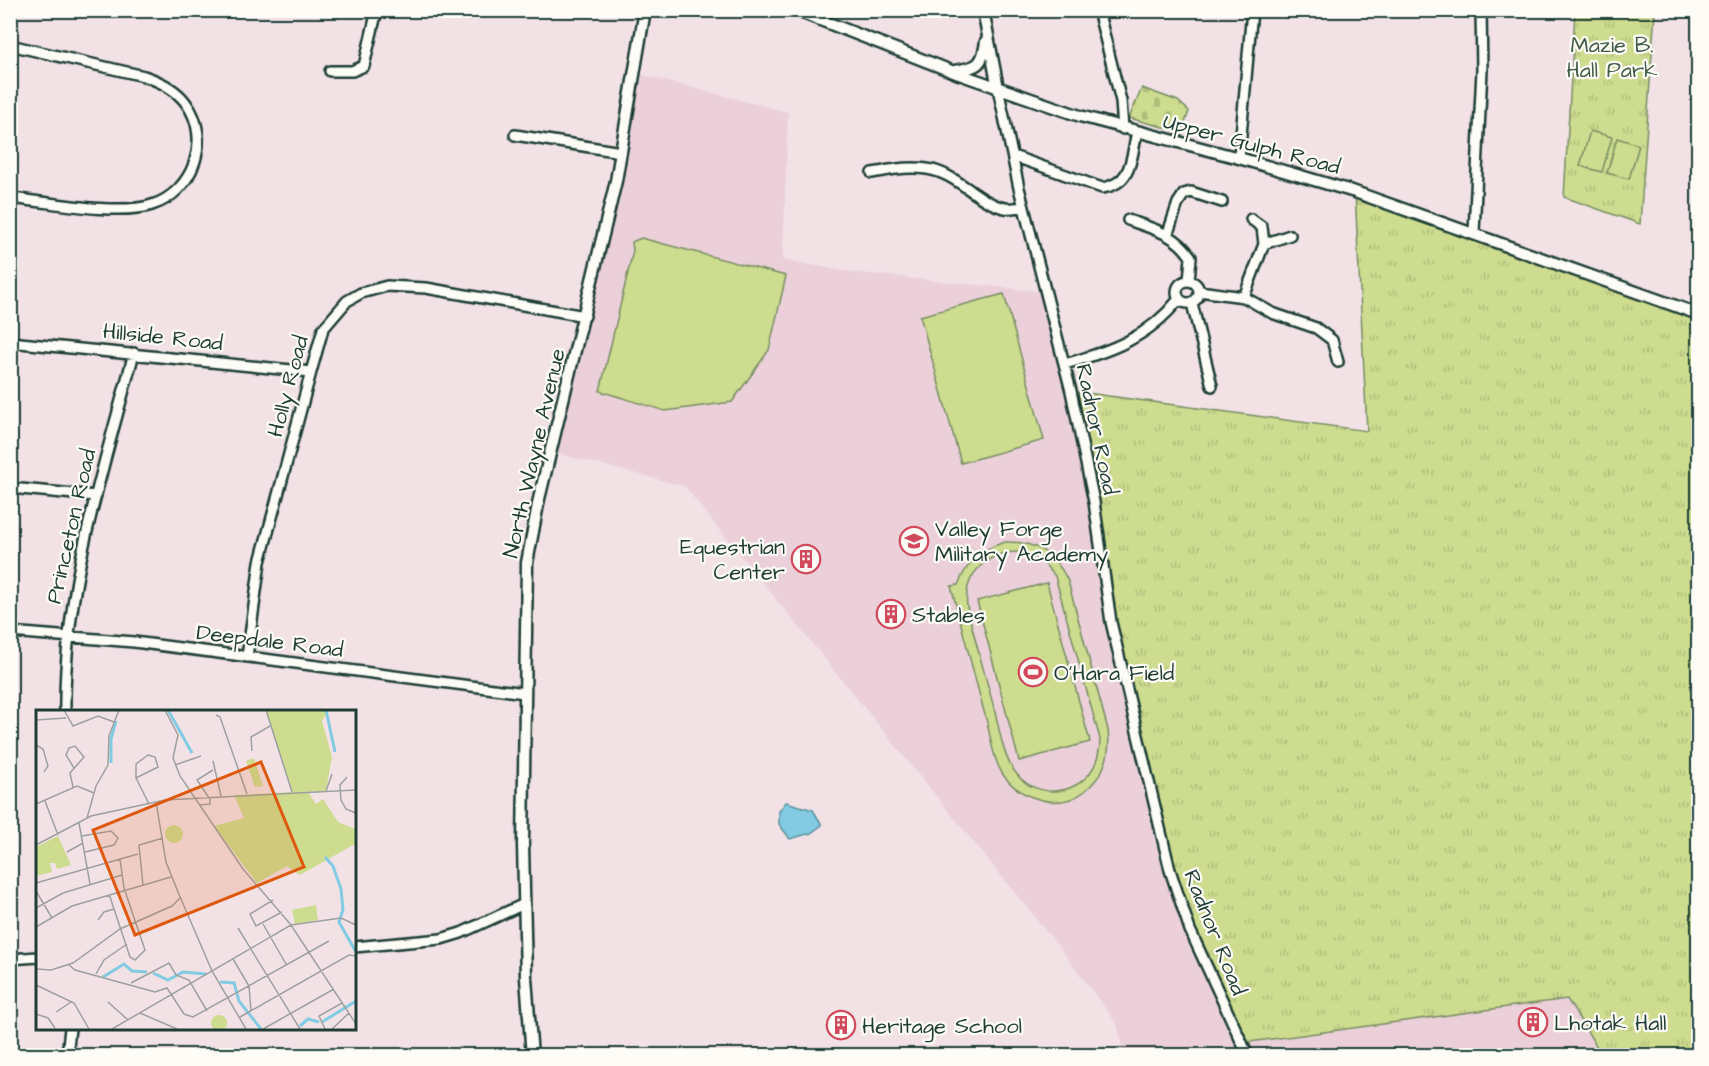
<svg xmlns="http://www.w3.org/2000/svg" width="1709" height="1066" font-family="'Architects Daughter',sans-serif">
  <defs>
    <pattern id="grass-tufts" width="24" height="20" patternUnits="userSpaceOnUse" patternTransform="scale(1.5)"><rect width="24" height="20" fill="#cedc8f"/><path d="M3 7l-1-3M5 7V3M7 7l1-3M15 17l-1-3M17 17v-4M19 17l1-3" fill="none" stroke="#b0be7c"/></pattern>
    <pattern id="cemetery-stones" width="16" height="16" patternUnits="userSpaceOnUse" patternTransform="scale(1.5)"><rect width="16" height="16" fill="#cedc8f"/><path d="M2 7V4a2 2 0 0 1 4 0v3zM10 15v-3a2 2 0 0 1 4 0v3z" fill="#b0be7c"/></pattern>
  </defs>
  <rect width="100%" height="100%" fill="#f2e2e6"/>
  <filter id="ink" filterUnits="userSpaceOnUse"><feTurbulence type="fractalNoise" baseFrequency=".0167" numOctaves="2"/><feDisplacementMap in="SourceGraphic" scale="12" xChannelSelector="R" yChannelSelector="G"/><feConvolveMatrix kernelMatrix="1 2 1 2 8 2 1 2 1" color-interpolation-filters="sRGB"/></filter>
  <g filter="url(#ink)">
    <path fill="#ebd0da" d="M635,73l153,39 -5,148 67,12 197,20 195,750 325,-43 35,56h-478l-7,-31 -58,-77 -375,-461 -133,-34z"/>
    <path fill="url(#grass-tufts)" stroke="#768c62" stroke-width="1.5" d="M1575,11h80l-15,213 -76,-27z
      M1355,192l343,122v741h-96l-35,-56 -325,44 -52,-113 -79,-308 -40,-231 296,40z"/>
    <path fill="url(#cemetery-stones)" stroke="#768c62" stroke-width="1.5" d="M1142,88l36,13 11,10 -7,21 -53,-14z"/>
    <path fill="#cedc8f" stroke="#768c62" stroke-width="1.5" fill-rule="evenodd" d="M1590,131l22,6 -10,35 -22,-6z
      M1617,138l22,7 -10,34 -22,-6z
      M641,238l145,38 -17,74 -37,52 -67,9 -65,-20 33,-140 -1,-9z
      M1004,294l40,146 -83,23 -41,-147z
      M1005,542c30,-1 50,11 63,39l40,149c3,25 -3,44 -23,61 -25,20 -63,9 -81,-15 -11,-15 -13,-39 -18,-57 -12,-44 -23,-88 -35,-133l7,-1c9,-23 23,-36 47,-43zM1020,552l20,7 15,17 45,163c0,19 -7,36 -24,46 -20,11 -47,7 -61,-13 -12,-16 -15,-40 -20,-60 -9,-35 -20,-70 -28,-106 -4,-33 22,-55 53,-54z
      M1047,583l43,159 -71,19 -42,-160z"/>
    <path fill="#82cbe3" stroke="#5a929d" stroke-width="1.5" d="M786,802l27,8 9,15 -11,8 -21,6 -11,-15v-13z"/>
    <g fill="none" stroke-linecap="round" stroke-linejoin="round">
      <g stroke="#1f3d34" stroke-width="14">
        <path id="minor" d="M1098,10l23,91 2,28
          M10,45l134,31c15,5 32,13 42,27 26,35 8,89 -34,102 -34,11 -104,-3 -142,-7
          M330,71h22l12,-5 13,-56
          M998,88l21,100 52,203 23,111 17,120 59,248 20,60 58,126
          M515,135l106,17
          M1013,156l89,32c31,-4 29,-31 35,-56
          M1239,158l13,-148
          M872,173c19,-3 36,-7 55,-4 30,4 51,34 78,39 6,1 13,-1 19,-1
          M1128,220c26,9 48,14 63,37l-2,24
          M1474,232l8,-162 -1,-60
          M1168,233l10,-30 6,-9 7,-2 31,10
          M1264,244l26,-9
          M1177 292a11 11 0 1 1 22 0a11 11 0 1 1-22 0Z
          M1199,291l45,6 28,16 44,15 16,12 6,22
          M1244,297l20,-53 -2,-17 -11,-8
          M1192,303l20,83
          M10,342l301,30
          M1065,364c46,-13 83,-26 114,-65
          M10,488l86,8
          M10,632l124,10 391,51
          M247,657l13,-95 51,-190 12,-43 24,-28 14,-8 26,-7 39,2 159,28
          M65,712c-2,-122 38,-242 69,-359
          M354,947l87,-8 20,-6 63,-29
          M10,959l28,-2
          M67,1056l3,-28"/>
      </g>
      <g stroke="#1f3d34" stroke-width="15">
        <path id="tertiary" d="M795,10l164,64 121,42 159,42 116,34 343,122
          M983,10l15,78
          M955,71c23,-4 28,-6 31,-30
          M532,1056l-6,-78 -3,-134 4,-281 12,-64 77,-318 29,-171"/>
      </g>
      <use href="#minor" stroke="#fdfcf7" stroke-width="9"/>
      <use href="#tertiary" stroke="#fdfcf7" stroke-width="10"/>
    </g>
  </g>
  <defs>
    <g id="university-ring" transform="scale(1.5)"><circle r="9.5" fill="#fdfcf7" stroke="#d1495b" stroke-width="1.5"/><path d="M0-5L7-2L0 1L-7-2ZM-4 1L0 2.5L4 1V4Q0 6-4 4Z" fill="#d1495b"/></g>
    <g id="building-ring" transform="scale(1.5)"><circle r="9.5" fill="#fdfcf7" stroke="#d1495b" stroke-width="1.5"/><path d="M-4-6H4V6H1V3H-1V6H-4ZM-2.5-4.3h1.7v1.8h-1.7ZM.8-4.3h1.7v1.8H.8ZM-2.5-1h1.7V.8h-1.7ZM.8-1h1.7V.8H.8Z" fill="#d1495b"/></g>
    <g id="stadium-ring" transform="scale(1.5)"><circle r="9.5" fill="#fdfcf7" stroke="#d1495b" stroke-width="1.5"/><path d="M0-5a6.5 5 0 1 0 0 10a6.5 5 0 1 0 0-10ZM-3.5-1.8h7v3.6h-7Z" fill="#d1495b"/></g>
  </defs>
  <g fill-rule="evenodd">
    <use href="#university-ring" x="914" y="541"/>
    <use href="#building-ring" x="806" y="559"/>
    <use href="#building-ring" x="891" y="614"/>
    <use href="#stadium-ring" x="1033" y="672"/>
    <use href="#building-ring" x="1533" y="1022"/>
    <use href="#building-ring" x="841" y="1025"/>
  </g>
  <g text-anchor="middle" stroke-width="4.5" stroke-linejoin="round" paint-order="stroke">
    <g font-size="22" fill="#425d46" stroke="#fdfcf7">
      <text x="1612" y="52">Mazie B.<tspan x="1612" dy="25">Hall Park</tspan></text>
    </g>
    <g font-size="22" fill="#1f3d34" stroke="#fdfcf7">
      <text transform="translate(1252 143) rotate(15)" y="8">Upper Gulph Road</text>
      <text transform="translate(163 336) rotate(6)" y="8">Hillside Road</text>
      <text transform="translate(287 386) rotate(-75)" y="8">Holly Road</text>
      <text transform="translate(1098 429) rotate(78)" y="8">Radnor Road</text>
      <text transform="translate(533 453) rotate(-77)" y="8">North Wayne Avenue</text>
      <text transform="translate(70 526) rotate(-77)" y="8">Princeton Road</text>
      <text transform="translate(270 640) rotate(7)" y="8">Deepdale Road</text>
      <text transform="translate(1216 932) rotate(68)" y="8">Radnor Road</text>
    </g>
    <g font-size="22" fill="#1f3d34" stroke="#fdfcf7" text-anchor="start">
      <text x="935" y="536">Valley Forge<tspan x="935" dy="25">Military Academy</tspan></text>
      <text x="785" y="554" text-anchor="end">Equestrian<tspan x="785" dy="25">Center</tspan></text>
      <text x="912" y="622">Stables</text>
      <text x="1054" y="680">O’Hara Field</text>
      <text x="1554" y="1030">Lhotak Hall</text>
      <text x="862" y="1033">Heritage School</text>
    </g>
  </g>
  <g transform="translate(36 710)">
    <rect width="320" height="320" fill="#f2e2e6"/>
    <path d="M230,0h63l-7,11 10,36 -6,34 -18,1 8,12 7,-5 15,23 17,7v15l-55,31 -13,-9 -30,17 -43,-57 30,-8 -10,-23 58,-3zM218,48l9,28 -8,1 -9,-26zM22,126l13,29 -14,4 -2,-6h-5l2,9 -16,4v-29z" fill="#cedc8f"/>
    <path d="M129 124a9 9 0 1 1 18 0a9 9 0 1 1-18 0ZM280,195l2,15 -23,4 -3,-14zM175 313a8 8 0 1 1 16 0a8 8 0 1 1-16 0Z" fill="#cedc8f"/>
    <path fill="none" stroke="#82cbe3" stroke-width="3" d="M132,0l24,43M290,0l9,42M75,53v-24l5,-18M289,147l8,9 8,23 2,21 -4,12 17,30M117,263l15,7 15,-8 23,2M67,267l21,-13 8,7 15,1M184,272l14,1 5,18 22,28M286,312l34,-21M264,316l8,-7 11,3"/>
    <path fill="none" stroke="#9ea09f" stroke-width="1.5" d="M28,0l9,16 25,-10 16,6M129,0l13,25 -5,23 7,18 63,93 48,56 65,99M230,0l26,82M180,5l4,2 27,77M0,10l30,-2M0,35l7,4 5,17 -4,6M216,41l-1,-14 19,-11M112,45l7,2 3,10 -22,11v-14zM177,51l8,35M139,55l26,-9M311,67l-7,8 1,15 5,9 10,4M100,68l13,26M37,77l-3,-14 14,-16 -9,-11 -6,2 -3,7 8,13M290,81l6,-17M173,88l-12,-18 16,-10M9,91l13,34M120,92l10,60 12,30 34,79 34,58M0,94l41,-18 17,7M163,95l11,-1v-7M51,108l9,-32 12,-21 1,-29 10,-26M43,113l11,61M46,126l29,-5 7,7 -4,7 -29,7M0,135l55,-29 74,-16 191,-10M31,142l16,-9M0,173l102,-29M107,175l-4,-40 24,-7M0,181l16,27M73,184l21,63 5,3 10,-10 -21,-62 -4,-29M237,190l-23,14 6,12 26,-14M0,198l27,-15 59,-18M62,210l6,-8 10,-3M227,214l23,40M0,217l36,-21 99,-29M202,218l62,101M197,249l16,27 2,25M33,255l6,5 80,22 12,-4 17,26 9,3 136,-76M0,259l15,1 22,-7 47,-34 52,-23 8,-8M60,264l8,-14 23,-16M95,273l38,-20 7,12 13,5 18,31M0,275l38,18 15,26M72,292l20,18M20,302l15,-10M104,303l37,16M0,304l12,4 7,10M204,307l109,-62 7,1M76,319l179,-104 50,-7 15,7M227,319l71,-40M289,319l-6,-13 23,-13M296,319l17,-16"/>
    <path fill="#de580e" fill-opacity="0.15" stroke="#de580e" stroke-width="3" d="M225,52l43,105 -169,68 -42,-105z"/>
    <rect width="320" height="320" fill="none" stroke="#1f3d34" stroke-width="3"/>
  </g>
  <rect width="1709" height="1066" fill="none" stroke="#fdfcf7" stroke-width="36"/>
  <rect x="18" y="18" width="1673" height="1030" fill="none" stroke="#1f3d34" stroke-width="2" filter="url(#ink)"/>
</svg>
